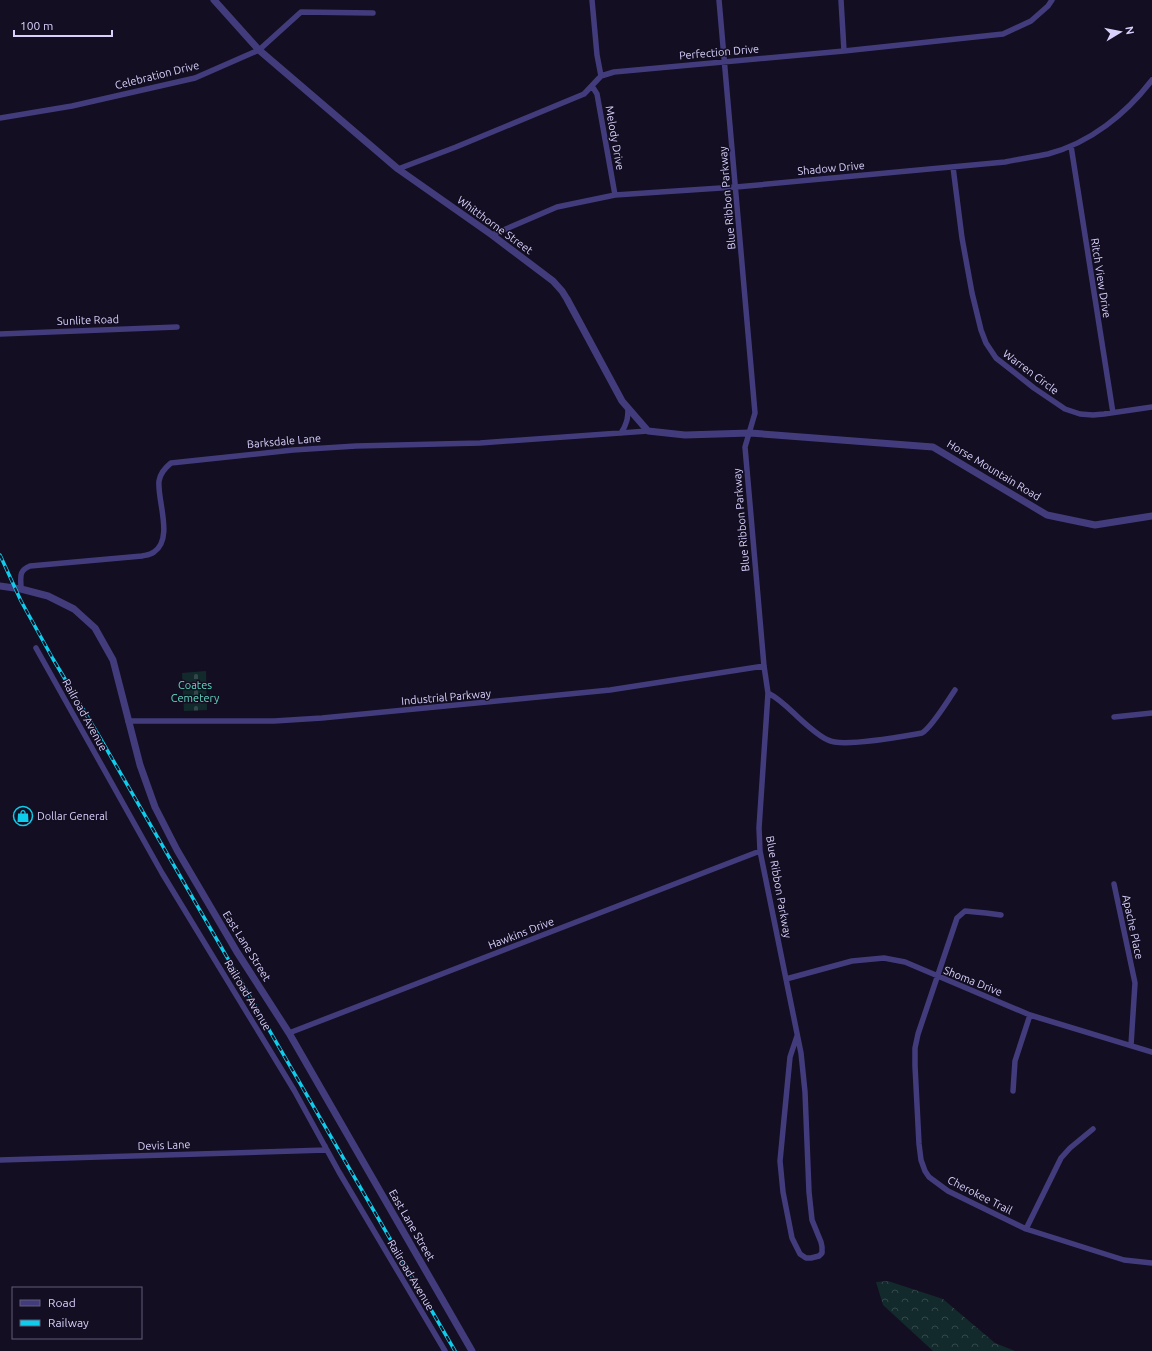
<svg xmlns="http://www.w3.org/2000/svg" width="1152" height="1351" font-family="Ubuntu,sans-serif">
  <defs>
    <pattern id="forest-crowns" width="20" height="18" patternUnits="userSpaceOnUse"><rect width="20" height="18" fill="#122a2b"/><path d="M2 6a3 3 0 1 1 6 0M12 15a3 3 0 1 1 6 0" fill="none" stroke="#34484b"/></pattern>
    <pattern id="cemetery-stones" width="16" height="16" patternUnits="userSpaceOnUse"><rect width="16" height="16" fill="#122a2b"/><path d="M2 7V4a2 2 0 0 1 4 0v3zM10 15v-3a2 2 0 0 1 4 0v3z" fill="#34484b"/></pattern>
  </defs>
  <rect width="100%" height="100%" fill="#130e21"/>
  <path fill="url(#forest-crowns)" d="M888,1281l55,18 52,44 20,8h-82l-50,-46 -7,-23z"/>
  <path fill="url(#cemetery-stones)" d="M206,671l1,39 -23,1 -2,-38z"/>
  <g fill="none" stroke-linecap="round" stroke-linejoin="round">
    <path stroke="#423c7d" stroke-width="5.5" d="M592,0l5,55 4,21
      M719,0l36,413 -10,34 19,219 4,27 -9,135 1,23 41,202 4,39 4,100 3,28 9,22 1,5v6l-3,3 -8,2h-5l-6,-4 -8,-16 -9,-46 -3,-31 10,-104 7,-21
      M841,0l3,51
      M592,86l5,8 18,101
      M0,118l72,-12 123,-28 64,-28 42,-38 72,1
      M1071,146l42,267
      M953,167l9,71 10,55 9,37 5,13 10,15 38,30 31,21 15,5 13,1 11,-1 48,-7
      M398,169l58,-22 128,-53 17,-18 13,-4 230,-21 159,-17 28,-13 17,-15 4,-6
      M492,235l65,-28 58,-12 121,-8 269,-25c14,-3 29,-5 43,-8 42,-11 78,-40 104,-74
      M0,334l177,-7
      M621,433c6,-9 7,-15 7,-25
      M21,589c0,-12 -3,-18 9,-23l112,-10c4,-1 8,-1 12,-4 20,-13 3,-52 5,-71 1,-7 7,-14 12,-18l122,-13 63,-4 124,-3 168,-12
      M36,648l126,225 132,217 45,82 106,179
      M768,693c16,8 26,22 40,33 6,5 13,11 20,14 14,8 76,-4 94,-7 10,-6 26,-33 33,-43
      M1114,717l38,-4
      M128,721h146l48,-3 288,-28 154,-24
      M1114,884l21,99 -4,62
      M1001,915l-15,-2 -21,-2 -8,7 -39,116 -3,14v18l4,78 2,16 4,11 4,6 19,14 78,38 98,31 28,3
      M786,979l66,-18 32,-3 21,4 125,53 122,37
      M289,1033l471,-182
      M1013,1091l2,-30 15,-46
      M0,1160l326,-10 -1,-4
      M1026,1229l35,-71 9,-10 23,-19"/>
    <path stroke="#423c7d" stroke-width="7" d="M214,0l45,50 139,119 94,66 61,46 9,10 5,8 55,102 26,30 37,4 65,-2 183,14 114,68 48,10 57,-9
      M0,586l21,3 27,7 26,13 21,19 18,32 27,105 15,42 22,43 60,102 52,81 183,318"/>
    <g stroke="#0dccec" stroke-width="3.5">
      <path id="rail" d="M0,555l21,46 32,58 46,77 356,615"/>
    </g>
    <use href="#rail" stroke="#130e21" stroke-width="2" stroke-dasharray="6" stroke-linecap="butt"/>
  </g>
  <defs>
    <g id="shop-ring" transform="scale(1)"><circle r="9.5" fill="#130e21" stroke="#0dccec" stroke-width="1.5"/><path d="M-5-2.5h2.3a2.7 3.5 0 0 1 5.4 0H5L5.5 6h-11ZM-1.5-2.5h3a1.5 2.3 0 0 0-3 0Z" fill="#0dccec"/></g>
  </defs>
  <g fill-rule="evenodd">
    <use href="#shop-ring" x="23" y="816"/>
  </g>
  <g text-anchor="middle" stroke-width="3" stroke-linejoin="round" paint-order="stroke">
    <g font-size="11" fill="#d8d1fc" stroke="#130e21">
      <text transform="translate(719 52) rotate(-5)" y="4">Perfection Drive</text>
      <text transform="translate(157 75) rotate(-14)" y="4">Celebration Drive</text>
      <text transform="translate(615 138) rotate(80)" y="4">Melody Drive</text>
      <text transform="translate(831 168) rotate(-5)" y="4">Shadow Drive</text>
      <text transform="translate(727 198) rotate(-95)" y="4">Blue Ribbon Parkway</text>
      <text transform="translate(495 225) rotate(36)" y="4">Whitthorne Street</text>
      <text transform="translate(1101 278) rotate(81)" y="4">Ritch View Drive</text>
      <text transform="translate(88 320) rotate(-2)" y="4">Sunlite Road</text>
      <text transform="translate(1031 372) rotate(37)" y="4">Warren Circle</text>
      <text transform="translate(284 441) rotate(-5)" y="4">Barksdale Lane</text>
      <text transform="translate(994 470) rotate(31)" y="4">Horse Mountain Road</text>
      <text transform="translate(741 520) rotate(-95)" y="4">Blue Ribbon Parkway</text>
      <text transform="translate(446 697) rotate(-5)" y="4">Industrial Parkway</text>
      <text transform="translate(85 715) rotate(61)" y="4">Railroad Avenue</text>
      <text transform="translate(779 887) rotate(80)" y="4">Blue Ribbon Parkway</text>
      <text transform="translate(1133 927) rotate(78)" y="4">Apache Place</text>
      <text transform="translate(521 933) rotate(-21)" y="4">Hawkins Drive</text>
      <text transform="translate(247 946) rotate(58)" y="4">East Lane Street</text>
      <text transform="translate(973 981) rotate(22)" y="4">Shoma Drive</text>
      <text transform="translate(248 995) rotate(59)" y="4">Railroad Avenue</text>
      <text transform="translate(164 1145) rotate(-2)" y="4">Devis Lane</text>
      <text transform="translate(980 1195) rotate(27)" y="4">Cherokee Trail</text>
      <text transform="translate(412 1225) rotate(60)" y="4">East Lane Street</text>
      <text transform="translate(411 1275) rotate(59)" y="4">Railroad Avenue</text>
    </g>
    <g font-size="11" fill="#61d8c0" stroke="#130e21">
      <text x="195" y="689">Coates<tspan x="195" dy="13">Cemetery</tspan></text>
    </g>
    <g font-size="11" fill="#d8d1fc" stroke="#130e21" text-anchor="start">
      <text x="37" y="820">Dollar General</text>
    </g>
  </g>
  <rect x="12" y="1287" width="130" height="52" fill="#130e21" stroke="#625c79"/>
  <rect x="20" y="1300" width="20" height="6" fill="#423c7d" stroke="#625c79"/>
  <text x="48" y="1307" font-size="12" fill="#d8d1fc">Road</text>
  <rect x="20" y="1320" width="20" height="6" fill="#0dccec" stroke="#625c79"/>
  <text x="48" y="1327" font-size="12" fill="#d8d1fc">Railway</text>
  <g transform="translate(1120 32) rotate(80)" stroke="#130e21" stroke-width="3" paint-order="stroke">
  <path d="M0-3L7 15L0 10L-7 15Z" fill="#d8d1fc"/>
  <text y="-6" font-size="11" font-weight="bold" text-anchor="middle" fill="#d8d1fc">N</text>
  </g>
  <path d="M14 30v6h98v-6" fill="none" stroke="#d8d1fc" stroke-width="2"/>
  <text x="20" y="30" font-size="12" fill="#d8d1fc" stroke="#130e21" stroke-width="3" paint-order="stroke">100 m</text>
</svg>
